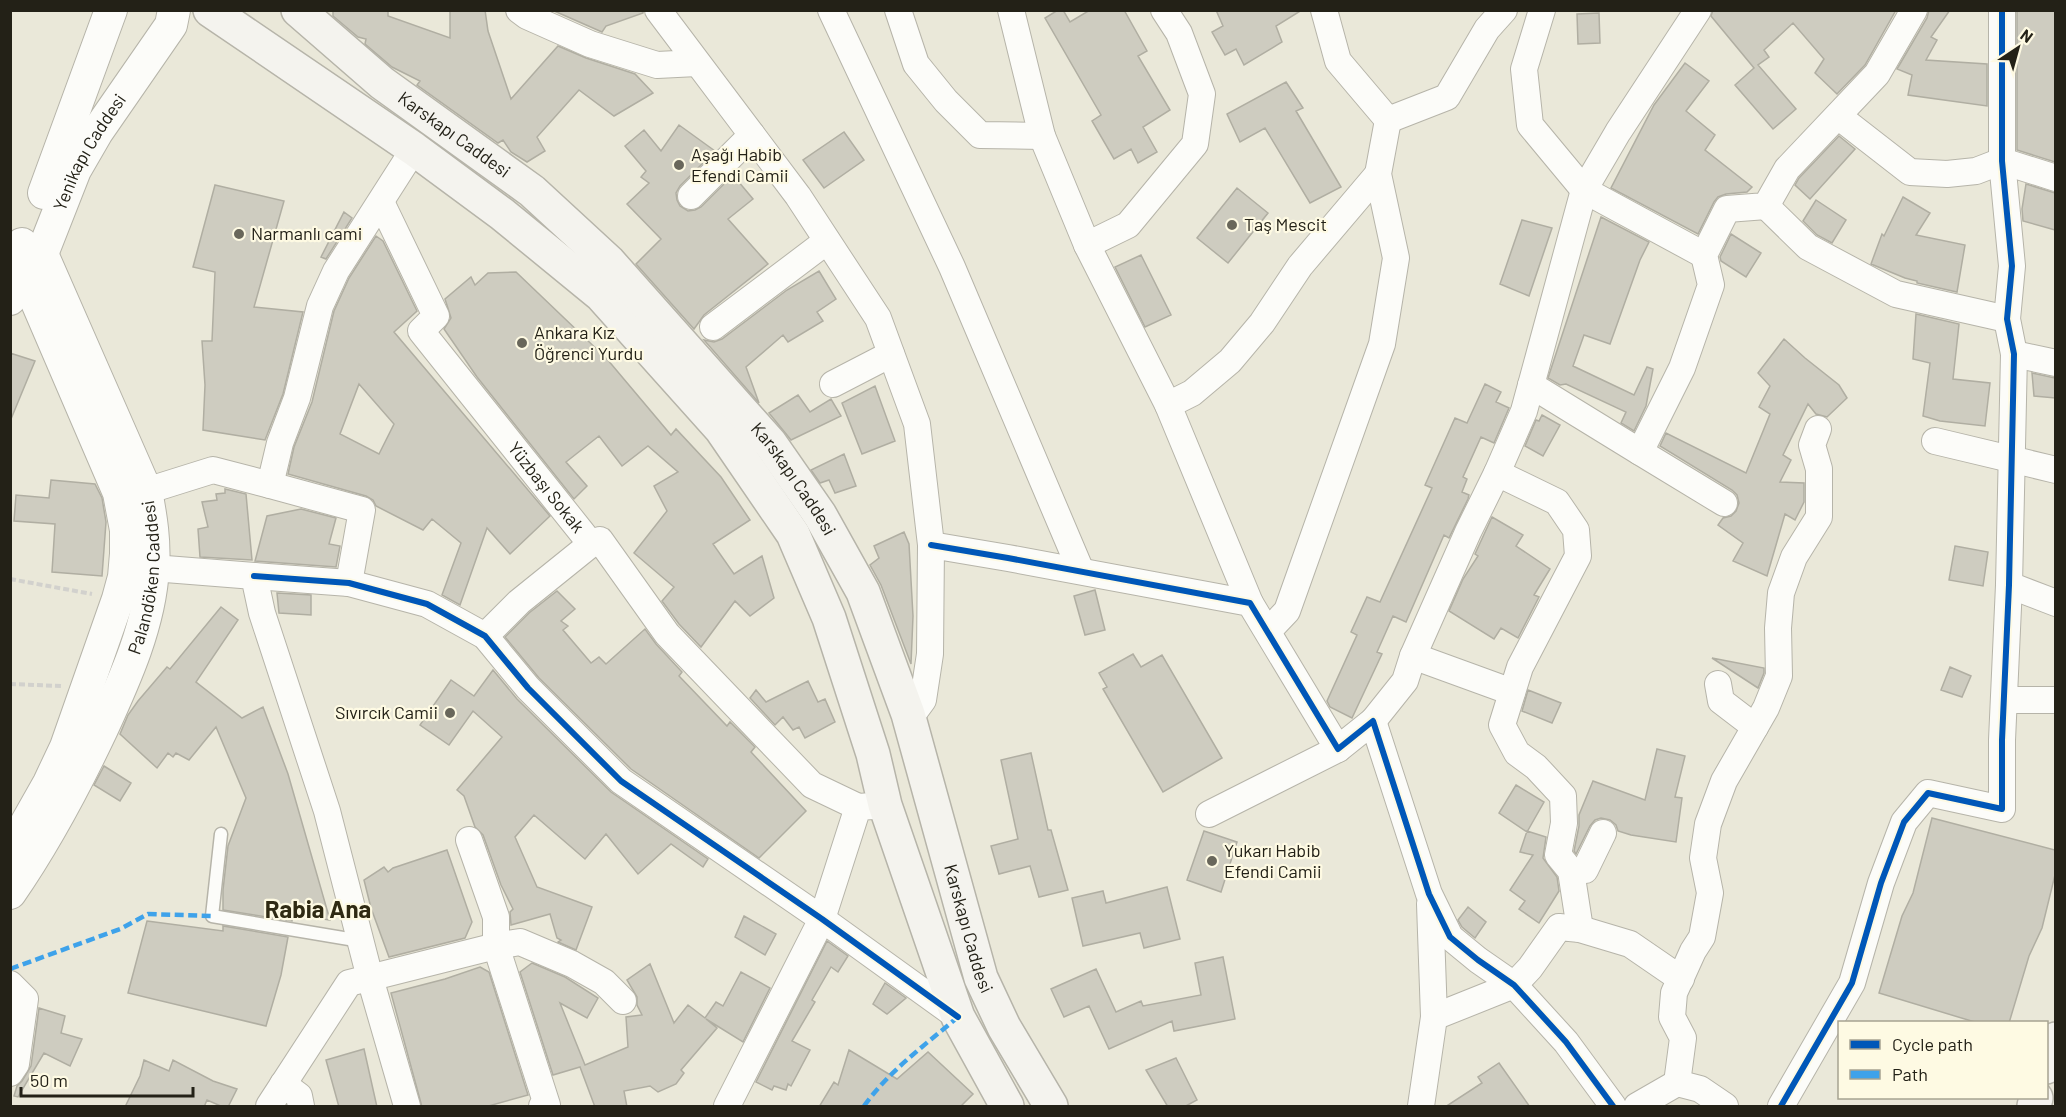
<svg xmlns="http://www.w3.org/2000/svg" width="2066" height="1117" font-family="Barlow,sans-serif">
  <rect width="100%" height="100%" fill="#eae8d9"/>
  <path fill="#ceccc0" stroke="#b0aea2" stroke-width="1.5" fill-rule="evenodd" d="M333,10h55v6l62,22v-28h35l3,21 23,68 47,-53 28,12 49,16 18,19 -39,23 -35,-26 -42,47 8,14 -18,11 -16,-10 -8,-12 -5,3 -81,-58 3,-4 -28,-14 -27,-23 1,-5 -8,-2 -25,-21z
    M552,10h91v3l-37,13 -4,6z
    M1058,10h5l7,12 20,-12h34l23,41 -9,5 32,54 -27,17 14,25 -19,11 -7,-14 -17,10 -22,-38 9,-6 -56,-97z
    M1216,10h86l-26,16 6,16 -38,23 -8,-16 -11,6 -13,-23 11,-6z
    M1713,10h183l-31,55 -28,29 -22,-21 9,-14 -31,-36 -29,27 5,7 -11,8 38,44 -23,20 -38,-44 19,-17 -43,-52z
    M1929,10h21l-19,27 6,3 -11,20 61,4v42l-79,-11 4,-20 -15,-6 30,-51z
    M2017,10h38v152l-38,-12z
    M1599,13l1,30 -22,1 -1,-30z
    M1685,63l24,18 -23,30 29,24 -10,15 47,37 -5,5 -21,2 -8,3 -4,5 -16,32 -87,-46 43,-83z
    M1286,82l17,26 -7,3 45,76 -31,16 -45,-75 -25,14 -13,-28z
    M679,125l36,26 -35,35 -4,7 1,7 3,6 8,5 7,-1 6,-3 32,-32 20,24 -25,20 40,45 -64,51 -10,14 -58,-65 25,-25 -34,-35 22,-21 -8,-6 5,-6 -21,-25 19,-16 17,21z
    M844,132l20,28 -40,28 -21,-28z
    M1839,136l16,13 -45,50 -15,-14 4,-7z
    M2026,184l29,9v37l-32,-9 -1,-12z
    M215,185l69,16 -30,106 49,5 -20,82 -18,46 -62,-10 2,-45 -3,-44h10l3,-69 -22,-5z
    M1237,188l31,25 -40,50 -31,-25z
    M1903,197l27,16 -14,22 49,10 -8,47 -40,-9v-2l-12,-3 -34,-14 11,-30 2,2z
    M1816,200l30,20 -14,23 -15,-8 -14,-14z
    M344,212l8,6 -26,41 -5,-2z
    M1601,217l48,25 -9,18 -30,84 -26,-9 -11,31 61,29 13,-28 6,2 -7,37 -12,25 -13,-8 5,-11 -60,-28 -6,1 -12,-7z
    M1522,220l30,8 -23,68 -29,-12z
    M1731,234l30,19 -15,24 -25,-16 -1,-4z
    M376,236l7,5 34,70 -23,21 156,184 -40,38 -23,-26 -27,77 -18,-10 19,-52 -29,-24 -9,11 -47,-24 -3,-6 -7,-4 -78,-22 6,-27 18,-45 22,-91 15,-33zM359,384l35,40 -15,30 -39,-20z
    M1141,255l30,60 -26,12 -30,-60z
    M819,271l17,28 -19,13 6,9 -35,21 -5,-7 -37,32 13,36 -55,-63 10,2 8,-3 65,-49z
    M516,272l91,87 64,76 5,-6 45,48 29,43 -37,24 21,30 28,-18 12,42 -24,18 -15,-15 -34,46 -22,-23 -17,-23 12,-14 -40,-34 33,-42 -13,-25 24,-14 -30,-26 -26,20 -23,-30 -33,26 21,24 -13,13 -97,-122 -33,-48 7,-11 -6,-19 26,-22 4,8 13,-12z
    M1916,314l43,10 -6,55 37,4 -5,43 -45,-5 -17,-5 7,-53 -17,-4z
    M1784,339l21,19 34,27 8,13 -20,19 -11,-3 -8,-10 -25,51 8,5 -11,22 24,1v19l-9,18 -10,-6 -18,62 -34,-15 10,-18 -25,-18 5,-7 8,-2 5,-5 3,-8 -2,-8 -5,-5 -72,-44 6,-13 80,40 24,-59 -11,-7 11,-21 -12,-13z
    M10,353l25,8 -24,58h-1z
    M2032,373l23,5v20l-21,-2z
    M1485,384l16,8 -5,10 13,6 -15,35 -13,-6 -18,40 4,2 -5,13 7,3 -1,4 -19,39 -5,-3 -38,87 -13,-6 -16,36 5,2 -30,64 -22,-11 -3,-6 30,-66 -6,-3 16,-35 13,5 52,-114 -7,-3 30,-67 12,5z
    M875,386l20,55 -33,13 -20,-51z
    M798,395l12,17 21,-13 10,17 -50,24 -22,-27z
    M1542,415l18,10 -17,31 -18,-10 11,-26 3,1z
    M844,454l12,32 -21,7 -6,-13 -9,3 -9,-13z
    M51,480l44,4 7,14 4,24 -4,54 -50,-4 3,-48 -41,-3 2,-26 33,3z
    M225,489l21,5 6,66 -52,-3 -2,-28 10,-2 -6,-25 15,-2 -1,-6 9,-1z
    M301,509l35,9 -7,26 11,2 -4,21 -81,-6 12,-45z
    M1492,517l31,18 -7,11 34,23 -16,26 5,2 -21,41 -17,-10 -7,11 -45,-28 14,-32 15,-23 -3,-2z
    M904,532l5,12 4,72 -2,48 -30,-79 -11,-20 9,-7 -5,-12z
    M1955,546l33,6 -5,34 -34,-6z
    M1095,590l10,40 -20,5 -11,-39z
    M557,591l18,18 -14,12 7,5 -5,4 28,33 8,-6 7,7 39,-35 11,15 26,28 -3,4 48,50 3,-4 25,25 -4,5 55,59 -47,47 -128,-89 -92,-91 -34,-41 24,-24z
    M277,593l34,2v20l-32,-2z
    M221,607l17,13 -42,62 46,36 21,-11 25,67 42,146 -37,-6 -1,7 -69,-11v-20l5,-44 18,-48 -30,-71 -27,33 -13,-7 -3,4 -5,-4 -11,15 -37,-34 8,-19 10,-14 29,-34 3,2z
    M1133,654l8,13 21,-12 60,103 -59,34 -60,-103 4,-2 -8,-14z
    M1712,658l52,10v5l-6,15z
    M1950,667l21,9 -9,21 -21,-7z
    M493,670l24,29 94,93 97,67 -5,8 -32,-23 -33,30 -32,-40 -21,25 -51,-44 -19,22 22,50 55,20 -16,43 -18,-8 3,-2 -4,-2 -7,-24 -39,11 -1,-13 3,-3 -12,-24 -18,-50 -8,-8 -11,-31 -7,-6 45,-53 -29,-26 -24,34 -29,-20 31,-45 23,16z
    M808,681l10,21 7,-3 10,23 -30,16 -6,-11 -6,3 -10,-13 -8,8 -25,-27 6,-8 10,12z
    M1528,690l33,13 -9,20 -30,-12z
    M1657,749l28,7 -10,41 7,1 -6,44 -45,-7 -13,-4 -2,-6 -6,-5 -9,-2 -6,2 -5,6 -14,28 -2,-3 5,-25v-11l14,-34 52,19z
    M1031,753l17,77h3l17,60 -29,7 -9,-31 -31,8 -8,-28 27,-7 -17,-79z
    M104,766l27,17 -11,18 -26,-16z
    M1516,785l28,17 -17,30 -28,-19z
    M1932,818l123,32v25l-13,53 -13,28 -20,67h-31l-99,-30 23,-77 11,-23z
    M1204,831l33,11 -16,50 -34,-12z
    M1527,831l19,6 -3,21 14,19 2,14 -20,32 -20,-14 6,-8 -15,-11 23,-35 -13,-3z
    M447,850l25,72 -7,16 -76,19 -18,-49 -7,-28 20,-13 4,5 5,-4z
    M1167,887l13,52 -36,9 -4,-15 -57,13 -11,-48 31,-7 3,12z
    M1468,907l18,15 -11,16 -13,-11 -4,-7z
    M744,916l32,18 -11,21 -30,-18z
    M147,921l76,10v-5l65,11 -7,38 -15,51 -138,-33z
    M827,941l21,15 -10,16 -7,-5 -19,33 3,2 -23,39 18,9 -19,36 -3,-2 -2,6 -12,-4 -2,4 -16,-8z
    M1223,957l12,62 -61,12 -2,-10 -63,28 -20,-43 -25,11 -13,-28 45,-20 20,43 25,-11 2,5 58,-11 -6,-32z
    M532,963l33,14 33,21 -11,20 -27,-15 25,62 43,-18 -2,-30 16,-2 -5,-10v-8l-10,-17 23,-16 24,59 14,-18 17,13 11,-16 7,4 18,-34 29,16 -27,54 -37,-23 11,9 -36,42 3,3 -8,11 -18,8 -8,-6 -26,5 3,16h-32l-15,-40 -27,8 -33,-103z
    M480,967l9,5 39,123 -43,12h-63l-31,-114 54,-14z
    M885,983l21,15 -19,16 -14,-10z
    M39,1008l26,8 -4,17 21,6 -12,27 -26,-13 -26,44 -4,-1 3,-10 5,-5 9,-15z
    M364,1049l13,58h-38l-13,-47z
    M849,1050l48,29 31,-27 45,42 -13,13h-141l15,-25 4,3z
    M1176,1058l21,42 -13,7h-16l-22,-37z
    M144,1060l25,11 4,-11 40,21 24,8 -9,18h-5l-16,-7 -3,7h-79l15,-31z
    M1499,1063l31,44h-85l37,-24 -4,-6z"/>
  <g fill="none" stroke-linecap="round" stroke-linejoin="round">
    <g stroke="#b6b4a9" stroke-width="15">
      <path id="service" d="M221,834l-9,82 149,25"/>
    </g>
    <g stroke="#b6b4a9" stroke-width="28">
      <g id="minor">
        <path d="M519,10l8,6 63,28 67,21 40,-2"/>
        <path d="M658,10l140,186 80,122 39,106 14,121 -1,109 -7,46 -14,19"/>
        <path d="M831,10l121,257 129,304"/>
        <path d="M898,10l18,54 30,37 34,34 62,1"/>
        <path d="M1011,10l31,126 45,109 81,160 82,198"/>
        <path d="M1324,10l14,51 50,59"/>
        <path d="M1542,10l-18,59 6,56 54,65 120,65"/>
        <path d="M1838,116l72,56 37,2 29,-3 26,-10 54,17"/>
        <path d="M1388,120l59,-23 40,-68 17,-19"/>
        <path d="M691,196l61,-61"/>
        <path id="s1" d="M381,202l55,114 -15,15 170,213 9,-4 67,94 145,151 46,22"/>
        <path d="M1766,206l42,41 88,47 111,25"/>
        <path d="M1087,245l41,-20 67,-81 7,-50 -23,-61 -15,-23"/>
        <path d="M713,327l114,-86"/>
        <path d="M2014,354l42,9"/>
        <path d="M833,384l58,-30"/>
        <path d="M1531,385l109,67 42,-84 29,-83 -7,-30 23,-46 39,-3 21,-37 90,-95 37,-64"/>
        <path d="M1168,405l24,-12 38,-32 32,-38 38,-57 78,-92"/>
        <path d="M1935,441l121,29"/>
        <path d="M1640,452l84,51"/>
        <path d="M1497,473l60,29 19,28 2,26 -58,111 -18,58 15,28 19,14 27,29 1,27 -6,32 13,16 9,58"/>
        <path d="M270,485l92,25 -13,73"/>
        <path d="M146,491l67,-21 57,15 10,-42 17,-45 23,-92 16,-35 78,-122"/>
        <path d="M931,545l77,13 242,45 88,146 35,-28 56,173 21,43 28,23 36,25 52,57 47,64"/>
        <path d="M153,568l101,8 8,37 65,198 43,167 37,128"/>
        <path d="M254,576l95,7 78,21 58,32 43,52 93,93 201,138 136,98"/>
        <path d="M2009,585l47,18"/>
        <path d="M1268,631l19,-20 95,-267 14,-86 -18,-84 10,-54"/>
        <path d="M485,636l34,-34 72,-58"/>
        <path d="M1413,656l99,36"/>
        <path d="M1718,684l3,17 34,26"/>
        <path d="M2004,700h52"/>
        <path d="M1373,721l32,-40 8,-25 55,-124 29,-59 27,-62 60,-221 34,-58 80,-122"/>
        <path d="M1209,814l129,-65"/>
        <path d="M469,840l27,77v29l24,-4 52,22 32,18 19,19"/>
        <path d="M1571,871l14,-1 18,-37"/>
        <path d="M10,984l15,15 -9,65 -6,9"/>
        <path d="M1434,1017l80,-32 16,-17 29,-41 21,2 50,15 51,35"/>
        <path d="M1677,1083l6,-45 -11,-21 2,-24 19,-42 9,-14 8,-44 -7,-35 5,-34 16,-43 42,-73 13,-32 -1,-48 3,-35 13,-36 25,-40v-48l-7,-24 6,-16"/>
        <path d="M283,1084l16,12 2,10"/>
        <path d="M269,1106l80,-123 147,-37 51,159 -5,1"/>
        <path d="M727,1106l95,-187 36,-112 15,-1"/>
        <path d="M1421,1106l13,-89 -4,-113"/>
        <path d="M1637,1106l40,-23 23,6 25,17"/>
        <path d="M1781,1106l71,-123 29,-100 23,-61 24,-29 74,16v-69l7,-155 5,-231 -7,-35 5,-53 -10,-105v-151"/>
      </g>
    </g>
    <g stroke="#b6b4a9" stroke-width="34">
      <g id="tertiary">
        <path d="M44,193l67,-183"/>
        <path id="s2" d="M10,299l17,-20 15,-25 33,-84 22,-38 74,-107 3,-15"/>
        <path d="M10,852l39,-69 17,-36 52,-148 6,-22 2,-23v-24l-7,-37 -92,-214 -5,-35"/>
        <path id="s3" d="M10,893c36,-52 65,-107 92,-164 23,-50 48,-105 51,-161 2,-26 -2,-51 -7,-77l-104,-237"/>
      </g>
    </g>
    <g stroke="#b6b4a9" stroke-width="36">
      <g id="secondary">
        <path d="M210,10l204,139 88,65 99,81 120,134 72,105 36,84 44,136 12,51 73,212 49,89"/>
        <path id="s4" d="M298,10l84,73 150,108 77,71 161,181 50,72 43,77 45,122 73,264 23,49 47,79"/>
        <path d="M2046,1067l10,-28"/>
        <path d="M2034,1106l2,-8"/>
      </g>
    </g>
    <path stroke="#d2d1cd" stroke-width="4" stroke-dasharray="6 3" stroke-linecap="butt" d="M10,579l82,15
      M10,684l51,2"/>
    <use href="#service" stroke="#fcfcf9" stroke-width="12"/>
    <use href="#minor" stroke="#fcfcf9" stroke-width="26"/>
    <use href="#tertiary" stroke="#fcfcf9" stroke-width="32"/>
    <use href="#secondary" stroke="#f4f3ee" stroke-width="33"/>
    <path stroke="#3ea2ea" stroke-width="4.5" stroke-dasharray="9 4.5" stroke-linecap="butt" d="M10,969l110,-40 28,-15 64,2
      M864,1106c25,-35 61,-61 94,-89"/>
    <g stroke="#fefae3" stroke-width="10">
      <path id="cycleway" d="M931,545l77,13 242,45 88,146 35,-28 56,173 21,43 28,23 36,25 52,57 47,64
        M254,576l95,7 78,21 58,32 43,52 93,93 201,138 136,98
        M1781,1106l71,-123 29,-100 23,-61 24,-29 74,16v-69l7,-155 5,-231 -7,-35 5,-53 -10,-105v-151"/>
    </g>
    <use href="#cycleway" stroke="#0057b8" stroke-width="6"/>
  </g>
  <g fill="#69675b" stroke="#fefae3" stroke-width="2">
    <circle cx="679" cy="165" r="6"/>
    <circle cx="1232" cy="225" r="6"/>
    <circle cx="239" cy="234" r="6"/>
    <circle cx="522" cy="343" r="6"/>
    <circle cx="450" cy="713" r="6"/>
    <circle cx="1212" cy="861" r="6"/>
  </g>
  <g text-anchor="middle" stroke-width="4.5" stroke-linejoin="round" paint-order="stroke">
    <g font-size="18" fill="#232117" stroke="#fefae3">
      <text dy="6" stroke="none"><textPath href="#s4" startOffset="200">Karskapı Caddesi</textPath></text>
      <text dy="6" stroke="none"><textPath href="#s2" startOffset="168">Yenikapı Caddesi</textPath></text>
      <text dy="6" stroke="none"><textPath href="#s4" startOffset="686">Karskapı Caddesi</textPath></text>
      <text dy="6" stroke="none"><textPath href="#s1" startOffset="348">Yüzbaşı Sokak</textPath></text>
      <text dy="6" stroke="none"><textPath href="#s3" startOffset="348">Palandöken Caddesi</textPath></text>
      <text dy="6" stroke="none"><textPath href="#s4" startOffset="1172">Karskapı Caddesi</textPath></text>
    </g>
    <g font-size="18" fill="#232117" stroke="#fefae3" text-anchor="start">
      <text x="691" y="161">Aşağı Habib<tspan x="691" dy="21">Efendi Camii</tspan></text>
      <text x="1244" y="231">Taş Mescit</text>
      <text x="251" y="240">Narmanlı cami</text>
      <text x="534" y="339">Ankara Kız<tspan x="534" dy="21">Öğrenci Yurdu</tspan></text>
      <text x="438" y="719" text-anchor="end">Sıvırcık Camii</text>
      <text x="1224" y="857">Yukarı Habib<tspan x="1224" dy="21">Efendi Camii</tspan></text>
    </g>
    <g font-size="24" font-weight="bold" fill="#2f2a13" stroke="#fefae3">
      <text x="318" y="918">Rabia Ana</text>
    </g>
  </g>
  <rect width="2066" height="1117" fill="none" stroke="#232117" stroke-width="24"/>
  <rect x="1838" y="1021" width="210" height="78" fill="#fefae3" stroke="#a6a391" stroke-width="1.5"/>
  <rect x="1850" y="1040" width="30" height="9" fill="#0057b8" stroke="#a6a391" stroke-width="1.5"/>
  <text x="1892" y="1051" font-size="18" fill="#232117">Cycle path</text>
  <rect x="1850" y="1070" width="30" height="9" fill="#3ea2ea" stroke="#a6a391" stroke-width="1.5"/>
  <text x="1892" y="1081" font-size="18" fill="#232117">Path</text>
  <g transform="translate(2018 48) rotate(36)" stroke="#fefae3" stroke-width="4.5" paint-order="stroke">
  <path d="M0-4.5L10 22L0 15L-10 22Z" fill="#232117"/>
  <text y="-9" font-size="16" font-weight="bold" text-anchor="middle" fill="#232117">N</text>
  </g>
  <path d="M21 1087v9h172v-9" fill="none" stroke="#232117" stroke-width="3"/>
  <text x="30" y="1087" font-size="18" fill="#232117" stroke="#fefae3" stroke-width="4.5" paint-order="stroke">50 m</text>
</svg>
